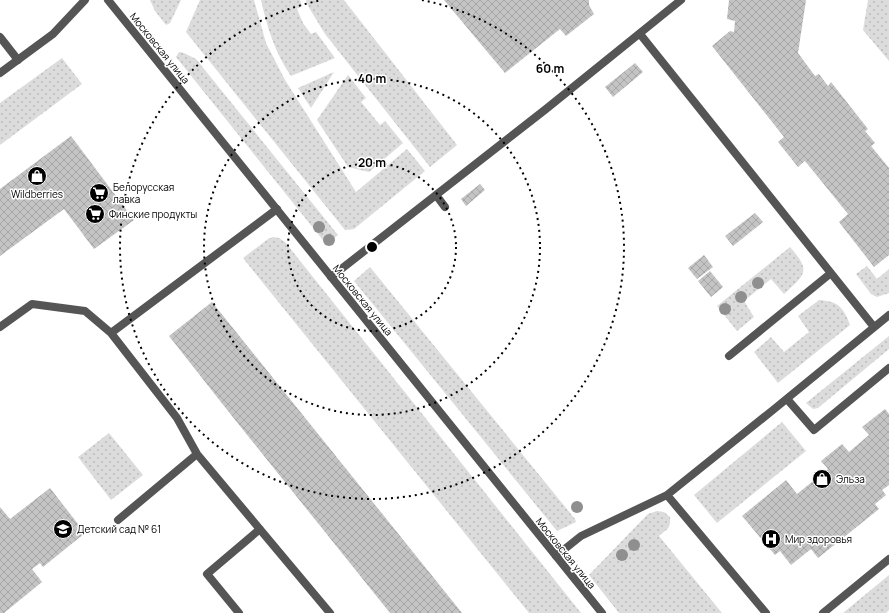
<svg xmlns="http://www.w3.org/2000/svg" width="889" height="613" font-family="Manrope,sans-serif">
  <defs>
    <pattern id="grass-dots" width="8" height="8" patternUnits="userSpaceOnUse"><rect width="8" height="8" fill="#dcdcdc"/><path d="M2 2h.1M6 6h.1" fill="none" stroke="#bbb" stroke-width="1.8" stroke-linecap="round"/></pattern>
    <pattern id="building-cross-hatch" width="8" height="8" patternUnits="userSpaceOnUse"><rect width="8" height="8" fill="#c4c4c4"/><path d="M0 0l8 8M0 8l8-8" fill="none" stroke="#a7a7a7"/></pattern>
  </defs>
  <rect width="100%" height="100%" fill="#fff"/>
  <path fill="url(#grass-dots)" d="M150,0h31l-11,23 -4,2 -11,-14z
    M200,0h54l12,43 19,37 71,112 51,-43 18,22 -71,58 -9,1 -159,-198z
    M261,0h39l2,6 -5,3 6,14 8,11 5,-2 19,26 -44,18c-16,-23 -24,-49 -30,-76z
    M306,0h38l113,145 -27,22 -105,-133 -17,-28z
    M868,0h21v61l-26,-31z
    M179,52l5,1 12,6 142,176 -12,9 -150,-187z
    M62,58l20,26 -82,61v-42z
    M334,72l-23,36 -13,-20z
    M348,75l18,23 -5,4 19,23 5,-4 18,22 -34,29 -21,-5 -31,-47z
    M273,237l6,1 6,4 296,371h-52l-286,-355 25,-19z
    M790,247c21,24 16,27 -6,47l-13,-15 -27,22 10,16 -17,14 -20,-25z
    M867,266l10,13 12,-10v24l-12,4 -6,-3 -15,-20z
    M370,267l205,252 1,3 -19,9 -203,-250z
    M819,300c19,1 25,8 31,25l-72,58 -24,-31 17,-15 13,15 25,-20 -11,-16z
    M889,336v13l-71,59 -5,1 -7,-6z
    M782,422l24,29 -89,72 -23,-28z
    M109,433l34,42 -32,25 -33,-43z
    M657,511l7,1 6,5c1,12 -3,12 -11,19l63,77h-103l-30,-38 59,-61z
    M889,575v35l-3,3h-43z"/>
  <path fill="url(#building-cross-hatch)" d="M444,0h145v5l5,9 -28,22 -6,-7 -55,44z
    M729,0h77l-8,53 17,23 4,-2 9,12 3,-4 37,47 -3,2 10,12 -4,3 18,22v87l-15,12 -35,-45 9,-8 -43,-53 -7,6 -20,-25 6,-5 -72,-91 18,-15 4,1 1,-11 -8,-2z
    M635,63l8,9 -30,25 -8,-10z
    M71,136l63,84 -40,29 -30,-40 -64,47v-67z
    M480,184l5,6 -19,16 -5,-7z
    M755,213l8,9 -30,24 -8,-10z
    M704,255l9,12 -16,12 -9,-11z
    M710,271l13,16 -12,10 -13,-16z
    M212,302l250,311h-72l-162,-202 -59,-75z
    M885,409l4,5v71l-7,5 4,5 -11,9 4,5 -61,49 -7,-9 -20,16 -11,-14 -5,4 -33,-39 44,-36 11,14 31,-25 -7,-8 21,-17 7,8 20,-17 -7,-8z
    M50,488l35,45 -42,34 -3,-4 -8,6 10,13 -38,31h-4v-106l10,12z"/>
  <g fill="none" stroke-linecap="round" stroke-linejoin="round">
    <path stroke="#555" stroke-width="8" d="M640,34l234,293
      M0,37l18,23
      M436,195l9,12
      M331,277l215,-168 135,-109
      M0,327l32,-23 53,7 26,22 166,-124
      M111,333l66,85 20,36 133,159
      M729,356l102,-83
      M787,399l27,31 75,-62
      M667,495l99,118
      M118,520l79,-66
      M556,556l25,-20 86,-41 106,-85 116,-95
      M239,613l-32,-39 53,-45
      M823,613l66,-54"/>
    <path stroke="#555" stroke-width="8" d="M108,0l494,613
      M0,73l53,-39 32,-34"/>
  </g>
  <g fill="#8f8f8f">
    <circle cx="319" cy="227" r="6"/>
    <circle cx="329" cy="240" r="6"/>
    <circle cx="758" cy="283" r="6"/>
    <circle cx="741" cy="297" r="6"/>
    <circle cx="725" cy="309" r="6"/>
    <circle cx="577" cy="507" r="6"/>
    <circle cx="634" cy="545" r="6"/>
    <circle cx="622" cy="555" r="6"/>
  </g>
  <g fill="none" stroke="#000" stroke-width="2" stroke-dasharray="2 4">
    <circle cx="372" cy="247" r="84"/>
    <circle cx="372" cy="247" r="168"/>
    <path d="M422 0A252 252 0 1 1 322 0"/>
  </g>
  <defs>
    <g id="shop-disc" transform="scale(1)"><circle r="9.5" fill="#000" stroke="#fff"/><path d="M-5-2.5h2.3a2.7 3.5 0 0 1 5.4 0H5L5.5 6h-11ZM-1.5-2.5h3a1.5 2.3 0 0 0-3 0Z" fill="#fff"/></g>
    <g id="supermarket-disc" transform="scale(1)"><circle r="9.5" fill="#000" stroke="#fff"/><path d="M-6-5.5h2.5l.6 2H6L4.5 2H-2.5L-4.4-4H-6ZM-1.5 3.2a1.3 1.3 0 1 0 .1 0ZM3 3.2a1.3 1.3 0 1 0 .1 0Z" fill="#fff"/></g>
    <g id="school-disc" transform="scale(1)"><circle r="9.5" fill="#000" stroke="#fff"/><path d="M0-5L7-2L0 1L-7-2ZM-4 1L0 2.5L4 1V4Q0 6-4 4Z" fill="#fff"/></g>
    <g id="hospital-disc" transform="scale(1)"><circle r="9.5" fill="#000" stroke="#fff"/><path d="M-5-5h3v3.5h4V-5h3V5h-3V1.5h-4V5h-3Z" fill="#fff"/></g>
  </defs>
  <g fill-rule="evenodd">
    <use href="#shop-disc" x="37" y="176"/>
    <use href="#supermarket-disc" x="99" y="193"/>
    <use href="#supermarket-disc" x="95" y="214"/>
    <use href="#shop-disc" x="822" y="479"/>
    <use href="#school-disc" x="63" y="529"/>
    <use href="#hospital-disc" x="771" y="539"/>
  </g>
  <g text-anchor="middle" stroke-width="3" stroke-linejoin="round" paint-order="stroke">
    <g font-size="10" fill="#000" stroke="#fff">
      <text transform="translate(160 48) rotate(51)" y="4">Московская улица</text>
      <text transform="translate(363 300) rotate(51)" y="4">Московская улица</text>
      <text transform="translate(566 553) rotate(51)" y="4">Московская улица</text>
    </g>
    <g font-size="10" fill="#000" stroke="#fff" text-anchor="start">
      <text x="113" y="191">Белорусская<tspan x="113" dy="12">лавка</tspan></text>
      <text x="37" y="198" text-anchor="middle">Wildberries</text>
      <text x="109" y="218">Финские продукты</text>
      <text x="836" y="483">Эльза</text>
      <text x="77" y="533">Детский сад № 61</text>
      <text x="785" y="543">Мир здоровья</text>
    </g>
  </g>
  <circle cx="372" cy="247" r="6" fill="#000" stroke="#fff" stroke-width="2"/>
  <g font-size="12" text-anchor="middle" font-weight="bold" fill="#000" stroke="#fff" stroke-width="3" stroke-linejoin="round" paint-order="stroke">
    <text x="550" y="73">60 m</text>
    <text x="372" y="83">40 m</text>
    <text x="372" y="167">20 m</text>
  </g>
</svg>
